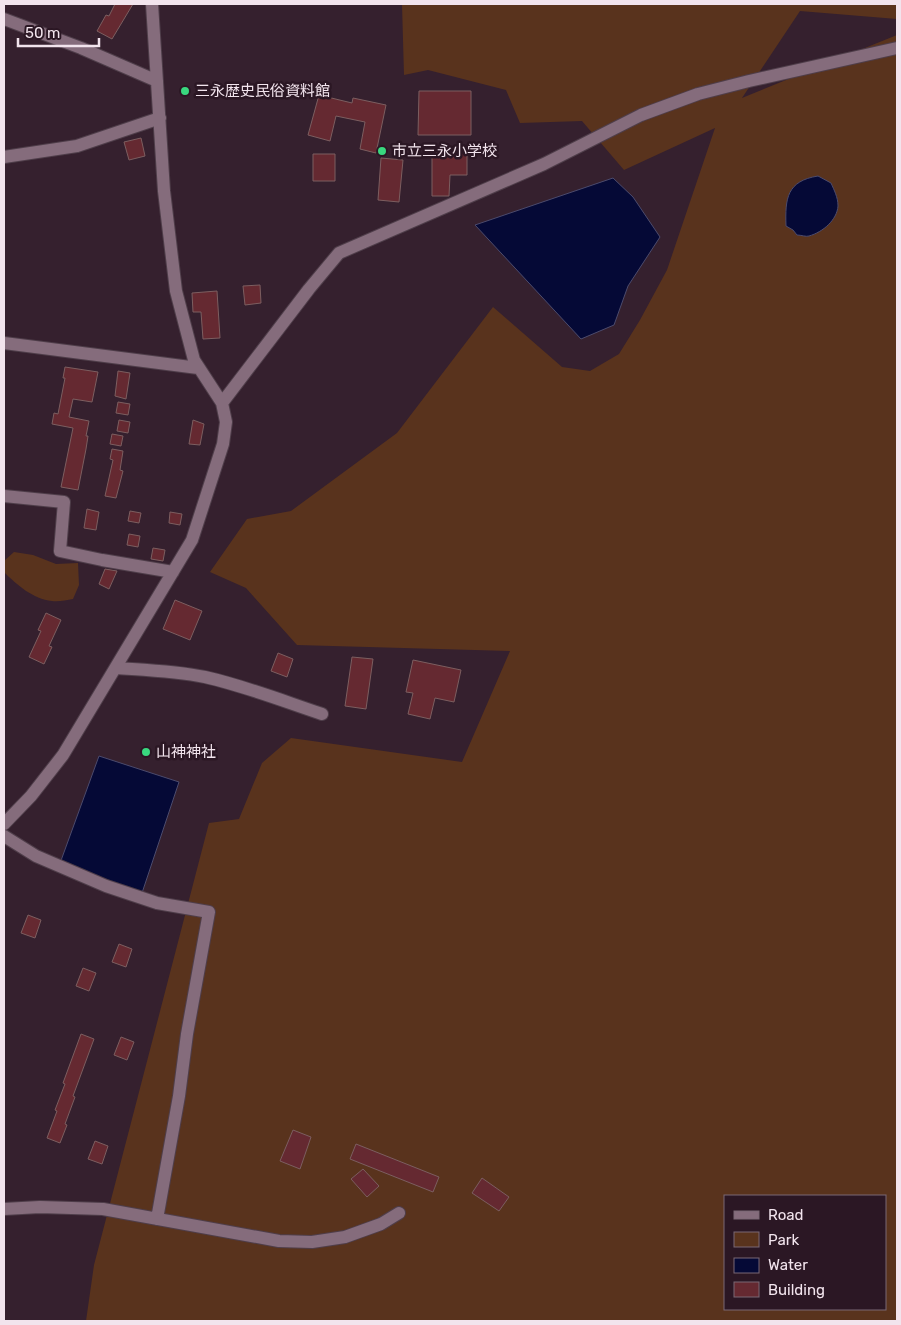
<svg xmlns="http://www.w3.org/2000/svg" width="901" height="1325" font-family="Rubik,'Noto Sans JP',sans-serif">
  <rect width="100%" height="100%" fill="#35202e"/>
  <path fill="#59331d" fill-rule="evenodd" d="M402,4h495v15l-97,-8 -58,87 155,-63v1286h-811l8,-56 115,-442 30,-4 23,-56 29,-25 171,24 48,-111 -213,-6 -51,-57 -36,-16 37,-53 44,-8 106,-78 96,-126 69,60 28,4 29,-17 21,-34 27,-50 48,-142 -91,42 -42,-49 -62,2 -14,-33 -78,-20 -24,5zM725,1196h160v113h-160z
    M14,552l19,3 23,9 22,-1 1,22 -6,14c-7,1 -14,3 -21,2 -19,-2 -35,-16 -48,-29v-11z"/>
  <path fill="#050936" stroke="#4c4b6d" d="M818,176l13,7c3,7 7,14 7,23 -1,14 -15,26 -29,30 -3,1 -8,-1 -12,-1l-4,-5 -7,-4c-1,-28 1,-45 32,-50z
    M613,178l20,19 27,40 -32,49 -14,39 -33,14 -106,-114z
    M99,756l80,26 -38,114 -82,-30z"/>
  <path fill="#652931" stroke="#7c5e60" d="M115,4h18l-21,35 -15,-8 9,-16 3,1z
    M419,91h52v44h-53z
    M319,95l33,8 1,-5 33,7 -10,48 -16,-4 5,-27 -29,-6 -6,25 -22,-6z
    M141,138l4,18 -16,4 -5,-18z
    M432,152h35v23h-17l-1,21h-17z
    M313,154h22v27h-22z
    M381,158l22,2 -4,42 -21,-2z
    M260,285l1,18 -16,2 -2,-19z
    M217,291l3,47 -17,1 -2,-27h-8l-1,-19z
    M65,367l33,5 -6,30 -19,-3 -4,18 20,4 -3,15h2l-2,13 -8,41 -17,-3 12,-59 -21,-4 2,-11 4,1 7,-36h-2z
    M118,371l12,2 -4,26 -11,-3z
    M118,402l12,2 -2,11 -12,-2z
    M119,420l11,2 -2,11 -11,-2z
    M193,420l11,4 -4,21 -11,-1z
    M112,434l11,2 -2,10 -11,-2z
    M112,449l11,2 -3,19 3,1 -7,27 -11,-2 8,-36 -3,-1z
    M87,509l12,3 -3,18 -12,-2z
    M130,511l11,2 -2,10 -11,-2z
    M170,512l12,2 -2,11 -11,-2z
    M129,534l11,2 -2,11 -11,-2z
    M153,548l12,2 -2,11 -12,-2z
    M105,569l12,2 -8,18 -10,-5z
    M175,600l27,11 -12,29 -27,-11z
    M46,613l15,7 -12,26 3,1 -8,17 -15,-7 12,-26 -3,-1z
    M278,653l15,6 -6,18 -16,-6z
    M352,657l21,2 -7,50 -21,-3z
    M413,660l48,10 -7,32 -19,-4 -5,21 -22,-5 5,-21 -7,-1z
    M28,915l13,5 -6,18 -14,-5z
    M119,944l13,5 -6,18 -14,-5z
    M83,968l13,5 -7,18 -13,-5z
    M81,1034l13,5 -21,57 2,1 -10,27 2,1 -7,18 -13,-5 10,-27 -2,-1 10,-26 -2,-1z
    M121,1037l13,5 -7,18 -13,-5z
    M293,1130l18,7 -11,32 -20,-8z
    M95,1141l13,5 -6,18 -14,-5z
    M356,1144l83,33 -6,15 -83,-33z
    M363,1169l16,17 -12,11 -16,-18z
    M482,1178l27,19 -10,14 -27,-18z"/>
  <g fill="none" stroke-linecap="round" stroke-linejoin="round">
    <g stroke="#4f3e4a" stroke-width="14">
      <path id="minor" d="M4,19l77,29 76,33
        M4,157l73,-11 83,-28
        M4,343l194,25
        M222,403l87,-114 30,-36 205,-89 97,-49 57,-21 51,-13 148,-33
        M4,496l60,6 -4,49 42,9 71,12
        M117,668c29,2 59,3 88,9 40,9 78,24 117,37
        M4,824l27,-28 32,-41 129,-215 31,-96 3,-22 -4,-19 -28,-43 -18,-69 -12,-100 -12,-187
        M4,836l32,20 70,30 51,17 52,9 -22,122 -8,62 -22,123
        M4,1209l36,-2 63,2 176,32 33,1 33,-5 36,-13 18,-11"/>
    </g>
    <use href="#minor" stroke="#856c7c" stroke-width="12"/>
  </g>
  <g fill="#39d87f" stroke="#2b1724" stroke-width="2">
    <circle cx="185" cy="91" r="5"/>
    <circle cx="382" cy="151" r="5"/>
    <circle cx="146" cy="752" r="5"/>
  </g>
  <g text-anchor="middle" stroke-width="5" stroke-linejoin="round" paint-order="stroke">
    <g font-size="15" fill="#f2e4ed" stroke="#2b1724" text-anchor="start">
      <text x="195" y="96">三永歴史民俗資料館</text>
      <text x="392" y="156">市立三永小学校</text>
      <text x="156" y="757">山神神社</text>
    </g>
  </g>
  <rect width="901" height="1325" fill="none" stroke="#f2e4ed" stroke-width="10"/>
  <rect x="724" y="1195" width="162" height="115" fill="#2b1724" stroke="#7b6974"/>
  <rect x="734" y="1211" width="25" height="8" fill="#856c7c" stroke="#7b6974"/>
  <text x="768" y="1220" font-size="15" fill="#f2e4ed">Road</text>
  <rect x="734" y="1232" width="25" height="15" fill="#59331d" stroke="#7b6974"/>
  <text x="768" y="1245" font-size="15" fill="#f2e4ed">Park</text>
  <rect x="734" y="1258" width="25" height="15" fill="#050936" stroke="#7b6974"/>
  <text x="768" y="1270" font-size="15" fill="#f2e4ed">Water</text>
  <rect x="734" y="1282" width="25" height="15" fill="#652931" stroke="#7b6974"/>
  <text x="768" y="1295" font-size="15" fill="#f2e4ed">Building</text>
  <path d="M18 38v8h81v-8" fill="none" stroke="#f2e4ed" stroke-width="2.5"/>
  <text x="25" y="38" font-size="15" fill="#f2e4ed" stroke="#2b1724" stroke-width="4" paint-order="stroke">50 m</text>
</svg>
